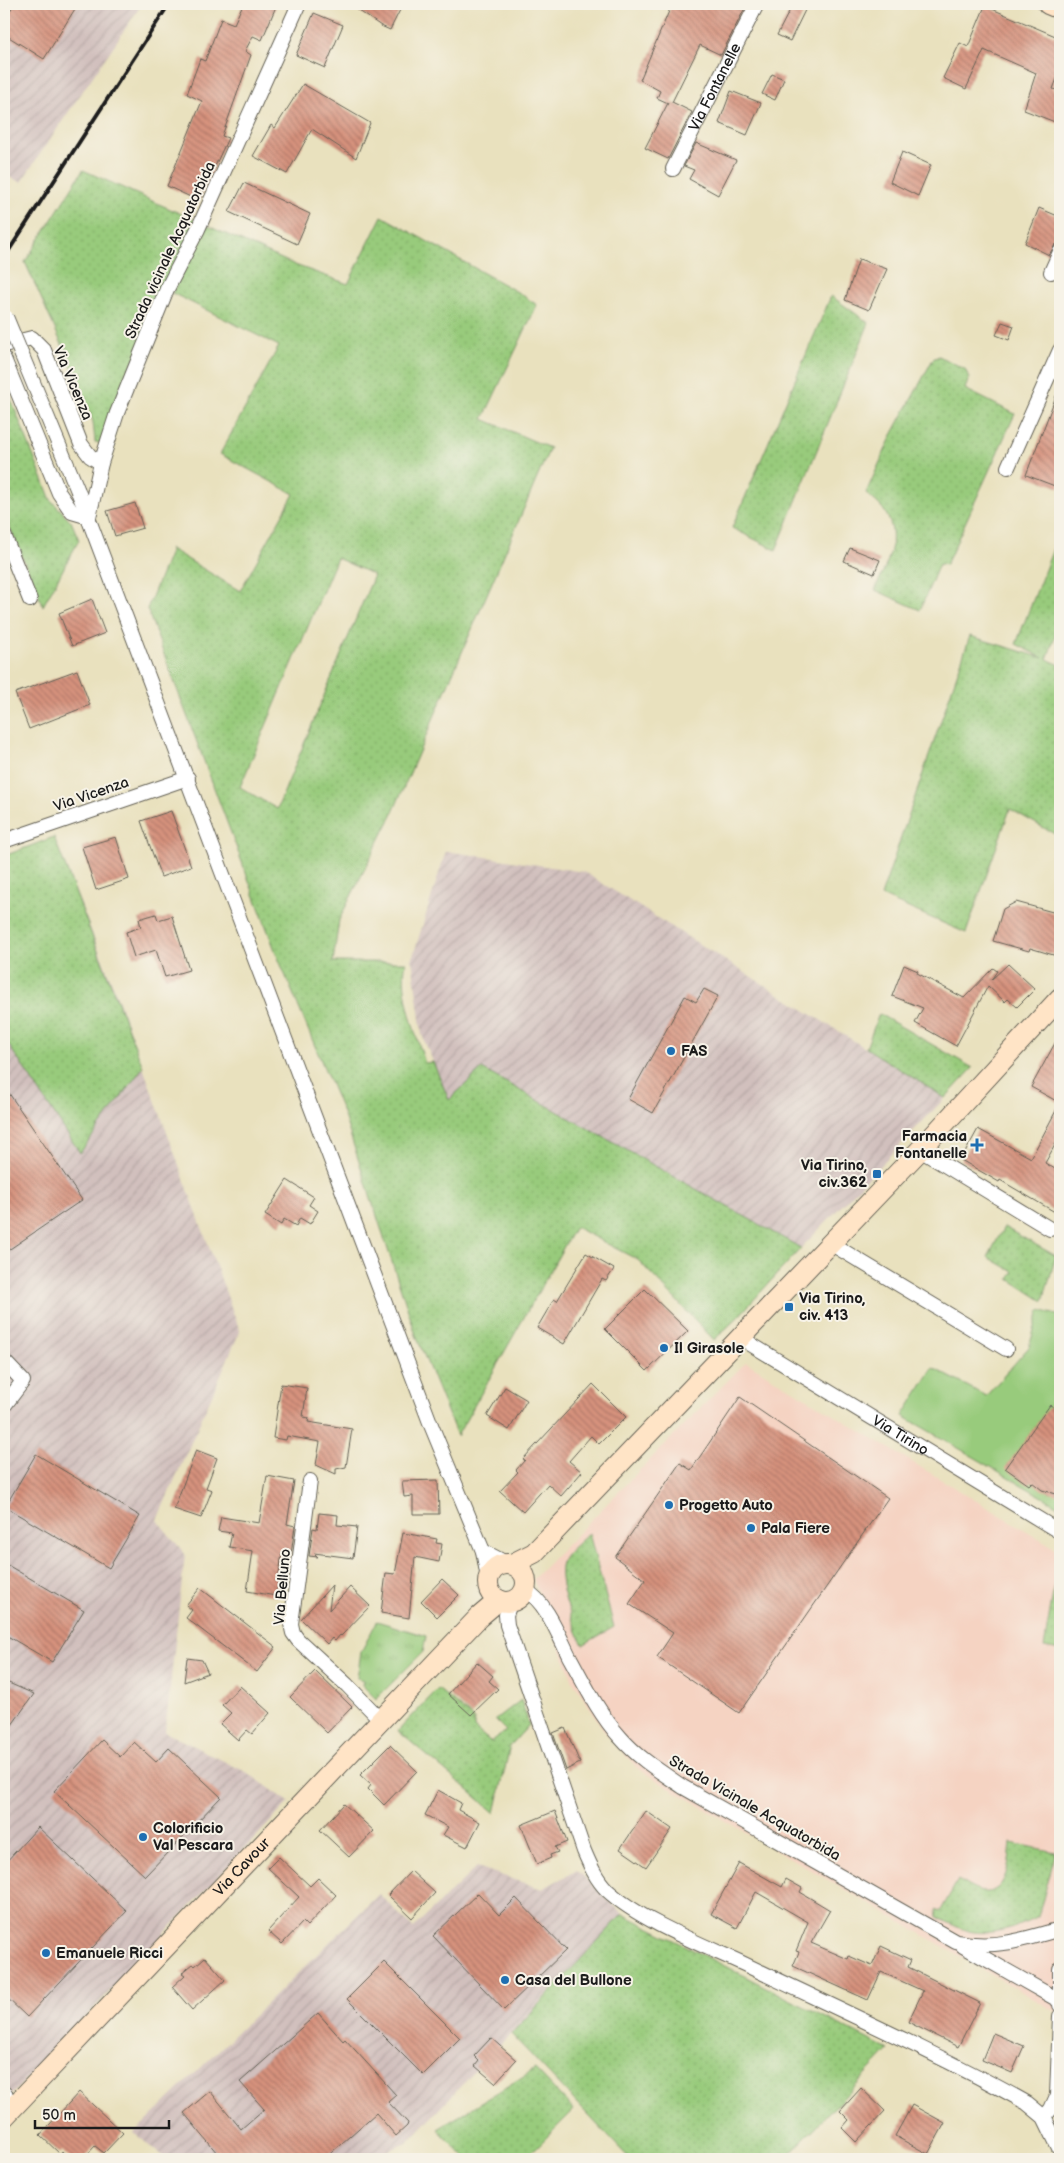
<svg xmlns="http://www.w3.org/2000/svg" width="1064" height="2163" font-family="'Balsamiq Sans',sans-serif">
  <defs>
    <pattern id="industrial-furrows" width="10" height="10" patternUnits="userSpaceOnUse" patternTransform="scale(1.25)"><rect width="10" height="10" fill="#d1c0bd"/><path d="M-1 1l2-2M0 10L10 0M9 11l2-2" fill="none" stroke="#b3a4a2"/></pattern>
    <pattern id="grass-dots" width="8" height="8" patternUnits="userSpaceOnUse" patternTransform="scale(1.25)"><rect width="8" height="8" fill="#98cb7b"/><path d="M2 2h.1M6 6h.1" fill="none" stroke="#82ae6a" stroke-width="1.8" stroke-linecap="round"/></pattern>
    <pattern id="park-tufts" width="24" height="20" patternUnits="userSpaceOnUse" patternTransform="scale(1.25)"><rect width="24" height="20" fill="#98cb7b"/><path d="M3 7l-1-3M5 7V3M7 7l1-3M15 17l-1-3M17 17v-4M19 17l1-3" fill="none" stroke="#82ae6a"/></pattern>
    <pattern id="building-back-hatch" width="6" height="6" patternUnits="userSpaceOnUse" patternTransform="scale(1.25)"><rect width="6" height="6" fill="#d6927d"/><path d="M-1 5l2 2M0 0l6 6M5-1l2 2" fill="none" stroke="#ad7666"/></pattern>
  </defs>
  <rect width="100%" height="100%" fill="#f7f3e8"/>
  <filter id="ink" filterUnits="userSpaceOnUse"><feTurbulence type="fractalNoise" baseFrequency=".02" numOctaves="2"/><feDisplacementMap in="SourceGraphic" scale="10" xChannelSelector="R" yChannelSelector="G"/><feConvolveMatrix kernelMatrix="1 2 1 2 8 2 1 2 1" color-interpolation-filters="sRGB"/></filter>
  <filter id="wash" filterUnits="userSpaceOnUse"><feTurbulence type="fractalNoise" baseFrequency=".0096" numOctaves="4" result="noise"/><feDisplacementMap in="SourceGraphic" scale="20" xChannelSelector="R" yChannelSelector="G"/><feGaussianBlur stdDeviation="1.12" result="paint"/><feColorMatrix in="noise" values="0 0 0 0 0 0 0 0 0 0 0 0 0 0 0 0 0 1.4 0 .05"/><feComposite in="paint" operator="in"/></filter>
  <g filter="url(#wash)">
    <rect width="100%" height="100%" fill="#e9e1be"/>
    <path fill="#f5d3c2" d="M746,1362l314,189v463l-391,-226 -32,-20 -32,-36 -32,-51 -40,-102z"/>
    <path fill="url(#industrial-furrows)" d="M4,4h138l-121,178 -17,-7z
      M54,837l61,154 125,340 -83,189 28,34 -20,178 83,41 41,29 -285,301v-1247z
      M446,851l138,21 361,226 -144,150 -51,-28 -301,-120 -27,-65 -10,-76z
      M477,1867l65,22 35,-19 46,44 -216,229 -39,16h-202l-32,-26 245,-239 34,34z"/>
    <path fill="url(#grass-dots)" stroke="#5a744c" fill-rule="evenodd" d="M83,170l114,51 -81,179 -16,43 -5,-1 -2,-20 -13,-37 -55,-123z
      M382,216l139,78 16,11 -54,114 67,29 -159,369 -52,103 -6,42h73c-7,29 10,72 19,101l8,-1 16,38 33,-31 319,179 -63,69 -24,23 -76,-80 -63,-33 -118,209 -40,-98 -74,-225 -67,-160 -129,-344 23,-57 -1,-4 71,43 54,-97 -74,-40 59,-108 -107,-53 34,-68 89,40 53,19zM337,558l37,17 -97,234 -37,-22z
      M831,296l38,27 -93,227 -44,-22z
      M939,356l26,13 4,9 -4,11 50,25 -69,151 -7,-1 -19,46 -45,-20c11,-26 27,-50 10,-78 -4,-7 -13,-13 -19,-19l26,-58 41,-76z
      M4,382l47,118 20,21 8,19 -36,66 -39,-92z
      M1060,531v91l-13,37 13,6v172l-50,-28 -44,124 -85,-37 89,-260 73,22 -27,-14z
      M54,837l89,230 -63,86 -76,-115v-182z
      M879,1014l94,54 -28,30 -79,-50z
      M1004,1227l52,29 -13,45 -34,-22 5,-7 -26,-15z
      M589,1533l25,94 -31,18c-8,-17 -31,-70 -19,-87 6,-9 17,-17 25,-25z
      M1060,1551v99l-16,-3z
      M438,1689l36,30v9l17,14 15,-11 -11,-11 26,-20 8,25 -19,21 -15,67 -97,-82z
      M1011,1843l45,9 -18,65c-17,9 -45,18 -64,15 -12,-1 -26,-10 -37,-15l-1,-7 4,2 18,-32c7,4 17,11 25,12 25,2 26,-32 28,-49z
      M623,1914l266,136 -104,109h-155l-119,-125z
      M535,2069l39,41 -49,49h-59l-28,-30z"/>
    <path fill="url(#park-tufts)" stroke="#5a744c" d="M377,1621l49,15 -3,16 -47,47 -14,-14 1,-5 -6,-2 4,-26z"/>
    <path fill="#98cb7b" stroke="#5a744c" d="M1040,1310l20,6v191l-157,-91 30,-48 53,28 43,-49z"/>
    <g id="blocks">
      <path fill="url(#building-back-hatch)" d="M14,4h64l-34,55 -40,-25v-13z
        M243,4h34l-15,36 -9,-4 -8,15 6,4 -29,81 6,2 -29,63 -32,-15 35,-85 -15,-7 13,-35 5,2 16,-42 13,5z
        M349,4h42l9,6 -10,20 -9,-4z
        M672,4h75l-26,51 -21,-10 -28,57 20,10 -24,47 -23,-11 23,-45 -11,-5 3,-7 -20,-11z
        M793,4h15l-18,37 -13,-6z
        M985,6l75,32v33l-7,18 7,2v33l-36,-14 12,-37 -52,-23 -18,39 -23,-11 17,-35 8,4z
        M314,13l29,12 -18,43 -29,-13z
        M772,74l12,5 -9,21 -13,-6z
        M303,84l67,39 -14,35 -44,-29 -25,45 -34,-18 18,-31 4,3z
        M731,91l30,12 -14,32 -28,-12z
        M696,143l40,17 -18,35 -29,-16 5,-9 -10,-4z
        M902,152l29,13 -13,31 -28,-14z
        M244,183l66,31 -13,30 -68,-32z
        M1039,208l21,9v26l-5,2 -6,10 -24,-12z
        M859,259l28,10 -18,41 -24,-10z
        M1002,322l12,4 -5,14 -13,-5z
        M1059,388l1,1v99l-34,-13z
        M135,503l8,25 -28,8 -8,-25z
        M850,548l30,12 -6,14 -30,-13z
        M92,599l13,34 -33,13 -13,-33z
        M77,670l13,35 -61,24 -14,-36z
        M171,811l20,55 -30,11 -20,-56z
        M116,837l13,42 -33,11 -14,-43z
        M1016,902l44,12v43l-30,-9 -1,3 -36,-10 10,-32z
        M156,914l2,6 14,-4 17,54 -24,7 -9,-27 -22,7 -8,-25 15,-5 -2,-8z
        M1008,964l27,25 -18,18 -9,-8 -3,3 -17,-16 -32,60 -41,-23 8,-15 -31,-12 12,-31 14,6 -1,2 47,25 29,-30 4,3 -6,9z
        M704,989l14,7 -65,117 -25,-14 57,-103 11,6z
        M1060,1034v102l-15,27 15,9v43l-60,-35 -1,2 -38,-22 17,-31 53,29 29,-55 -29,-16z
        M4,1086l78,114 -78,53z
        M287,1180l27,17 -5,8 9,6 -8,13 -10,-6 -4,8 -12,-7 -3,6 -16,-10z
        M586,1253l28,16 -8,12 -4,-2 -38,65 -27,-16 17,-29 3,2z
        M645,1289l43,42 -41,40 -42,-42z
        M281,1384l26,4 -4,29 6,1 -1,4 44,7 -6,38 -10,2v5l-20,-9 4,-23 -33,-6 -1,4 -13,-2z
        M593,1384l33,33 -27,27 -8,-8 -22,25 13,11 -21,24 -13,-12 -25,28 -23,-21 18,-19 -2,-2 9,-10 -2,-1z
        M505,1387l22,13 -18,30 -22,-14z
        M740,1397l148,101 -149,215 -82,-56 16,-24 -44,-29 16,-24 -30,-23 65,-94 11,7z
        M1050,1405l10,6v84l-18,-5 -10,-8 -3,3 -24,-17z
        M196,1450l21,8 -11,30 6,2 -11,28 -27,-9z
        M36,1454l104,62 -31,52 -104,-61z
        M267,1476l27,5 -7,43 8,2 -4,28 -9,-1 -6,43 -29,-5 6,-40 -24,-4 3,-14 -14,-2 3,-14 38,6z
        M438,1480l1,34h-26v-18l-9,1 -2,-16z
        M319,1513l19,2 -1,10 20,2 -4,31 -39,-5 4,4 -9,-1 4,-28 4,1z
        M403,1533l34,6 -1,4 6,1 -3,18 -24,-5 -6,61 -28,-5 5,-40 9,1z
        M4,1563l80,47 -32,52 -48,-28z
        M442,1579l17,16 -22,22 -16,-16z
        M332,1585l-3,25 21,-23 20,19 -29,30 -1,-1 -5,6 -3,-3 -5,6 -26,-25z
        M200,1588l76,59 -19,25 -71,-54 6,-8 -6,-5z
        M187,1658l15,2 6,13 -24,9z
        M477,1662l16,14 -4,5 9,8 -27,26 -23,-21z
        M315,1671l37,36 -25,26 -37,-36z
        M4,1681l30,13 -30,42z
        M240,1686l30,27 -18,21 -5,-4 -9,10 -18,-16 11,-11 -9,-8z
        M565,1728l15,35 -14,7 -13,-37z
        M102,1740l18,17 14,-15 22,20 13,-14 52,49 -76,79 -91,-85z
        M390,1745l27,26 -33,34 -16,-16 3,-4 -11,-10z
        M438,1790l23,13 -3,7 22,12 -13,25 -24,-12 5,-8 -23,-12z
        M344,1804l30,27 -25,26 -29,-27z
        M555,1811l12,31 -12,5 3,5 -8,3 1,3 -14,6 -16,-39z
        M646,1811l26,18 -26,38 -26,-18z
        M38,1827l89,84 -100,106 -23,-22v-131z
        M279,1857l31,29 8,-8 18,17 -29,31 -4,-4 -21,22 -14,-13 31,-34 -31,-29z
        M739,1863l43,24 4,-8 16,9 -2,4 30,18 -19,33 37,16 1,-3 23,10 9,-20 30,14 -3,7 72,36 -22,44 -50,-25 15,-31 -42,-19 -13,28 -75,-34 6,-14 -3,-1 12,-29 -52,-30 -19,36 -26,-14z
        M411,1871l24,22 -23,25 -24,-23z
        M478,1893l21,22 17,-17 50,52 -62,60 -71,-74z
        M205,1957l20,23 -33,30 -20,-23 13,-12 -3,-2 11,-9 2,2z
        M384,1962l76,76 -37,37 -76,-76z
        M318,2013l25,28 2,-2 51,56 -8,7 20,21 -1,3 -11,10 -20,-23 -52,46h-102l-38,-46 26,-22 31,38 23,-20 -24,-27z
        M993,2033l31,13 -12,27 -30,-13z
        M491,2038l25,22 -21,23 -20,-17 4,-5 -5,-5z
        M861,2088l24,23 -29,31 -14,-14 7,-8 -9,-9z
        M79,2092l44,41 -19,20 -9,-7 -12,13h-13l-8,-8 -2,3 -20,-19z
        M912,2105l33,18 -17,31 -33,-18z"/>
    </g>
  </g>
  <g filter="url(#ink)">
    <use href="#blocks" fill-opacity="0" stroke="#646155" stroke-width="1"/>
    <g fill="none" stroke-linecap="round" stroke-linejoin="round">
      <g stroke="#646155" stroke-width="16">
        <g id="street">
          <path id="s1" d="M673,169l84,-165"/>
          <path d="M1051,272l9,-20"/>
          <path d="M4,345l28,-7 12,12 37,94 9,12 11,7"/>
          <path d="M4,359l55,134 13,19 17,5"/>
          <path d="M1008,467l52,-117"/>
          <path d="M78,491l353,934 52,126 5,27"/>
          <path d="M89,517l12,-54 16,-50 50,-124 31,-60 101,-225"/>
          <path d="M4,535l26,65"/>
          <path d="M4,841l184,-63"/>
          <path d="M920,1150l130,79"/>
          <path d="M830,1243l176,106"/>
          <path id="s2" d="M741,1336l11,9 308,187"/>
          <path d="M4,1361l19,20 -19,25"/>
          <path d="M310,1481l-19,143 2,9 5,7 49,45 34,35"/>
          <path d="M483,1551l23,12"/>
          <path d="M525,1590c21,11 34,46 44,66 15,27 30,58 51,81 18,21 41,35 63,50l273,155c40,7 66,-2 104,-13"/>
          <path d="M511,1601l-5,14 1,10 77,226c6,14 12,28 23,39 32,30 96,55 137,74 94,45 191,88 283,139l17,14 16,33"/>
          <path d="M963,1946l97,55"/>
          <path d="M1060,1969v36"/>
          <path d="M4,2093l10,13"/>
          <path d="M1044,2117l7,-8 6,-13 3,-80"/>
        </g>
      </g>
      <g stroke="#646155" stroke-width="22">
        <g id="secondary">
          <path d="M1048,4l12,5"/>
          <circle cx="507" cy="1583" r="19"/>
          <path d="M512,1564l22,-11 386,-403 140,-152"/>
          <path id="s3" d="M4,2117l475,-500 20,-17"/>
        </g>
      </g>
      <use href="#street" stroke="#fff" stroke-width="14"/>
      <use href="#secondary" stroke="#ffe4c6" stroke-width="20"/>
      <path stroke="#1c1c1c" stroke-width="4" d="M4,258l165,-254"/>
      <g stroke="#646155" stroke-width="16" stroke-linecap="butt">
        <path id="street-bridge" d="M6,317l72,174"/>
      </g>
      <use href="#street-bridge" stroke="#fff" stroke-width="14"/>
    </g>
  </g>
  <g fill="#1f6fb2" stroke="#f7f3e8" stroke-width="2">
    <circle cx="671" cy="1051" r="5"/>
    <path d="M974.5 1137.5h5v5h5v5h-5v5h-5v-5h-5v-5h5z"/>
    <rect x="872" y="1169" width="10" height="10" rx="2.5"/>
    <rect x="784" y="1302" width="10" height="10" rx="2.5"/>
    <circle cx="664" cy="1348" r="5"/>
    <circle cx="669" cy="1505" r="5"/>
    <circle cx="751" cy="1528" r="5"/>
    <circle cx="143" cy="1837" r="5"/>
    <circle cx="46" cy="1953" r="5"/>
    <circle cx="505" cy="1980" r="5"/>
  </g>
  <g text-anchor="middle" stroke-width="4" stroke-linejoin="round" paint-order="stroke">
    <g font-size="15" fill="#1c1c1c" stroke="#f7f3e8">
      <text dy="5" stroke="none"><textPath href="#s1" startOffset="92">Via Fontanelle</textPath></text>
      <text transform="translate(170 250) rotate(-65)" y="5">Strada vicinale Acquatorbida</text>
      <text transform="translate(73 383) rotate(67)" y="5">Via Vicenza</text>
      <text transform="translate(91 794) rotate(-19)" y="5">Via Vicenza</text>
      <text dy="5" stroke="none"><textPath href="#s2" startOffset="188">Via Tirino</textPath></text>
      <text transform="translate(282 1587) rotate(-85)" y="5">Via Belluno</text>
      <text transform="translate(755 1808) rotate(30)" y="5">Strada Vicinale Acquatorbida</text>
      <text dy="5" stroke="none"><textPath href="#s3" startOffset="345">Via Cavour</textPath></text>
    </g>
    <g font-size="15" font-weight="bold" fill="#1c1c1c" stroke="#f7f3e8" text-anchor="start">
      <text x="681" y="1056">FAS</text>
      <text x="967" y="1141" text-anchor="end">Farmacia<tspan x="967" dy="17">Fontanelle</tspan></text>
      <text x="867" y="1170" text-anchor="end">Via Tirino,<tspan x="867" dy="17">civ.362</tspan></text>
      <text x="799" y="1303">Via Tirino,<tspan x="799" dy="17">civ. 413</tspan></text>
      <text x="674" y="1353">Il Girasole</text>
      <text x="679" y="1510">Progetto Auto</text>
      <text x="761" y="1533">Pala Fiere</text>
      <text x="153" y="1833">Colorificio<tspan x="153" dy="17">Val Pescara</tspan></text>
      <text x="56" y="1958">Emanuele Ricci</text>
      <text x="515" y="1985">Casa del Bullone</text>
    </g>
  </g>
  <rect width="1064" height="2163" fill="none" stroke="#f7f3e8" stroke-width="20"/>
  <path d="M35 2120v8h134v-8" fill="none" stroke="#1c1c1c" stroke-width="2.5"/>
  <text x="42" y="2120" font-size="15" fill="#1c1c1c" stroke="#f7f3e8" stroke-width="4" paint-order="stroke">50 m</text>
</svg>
